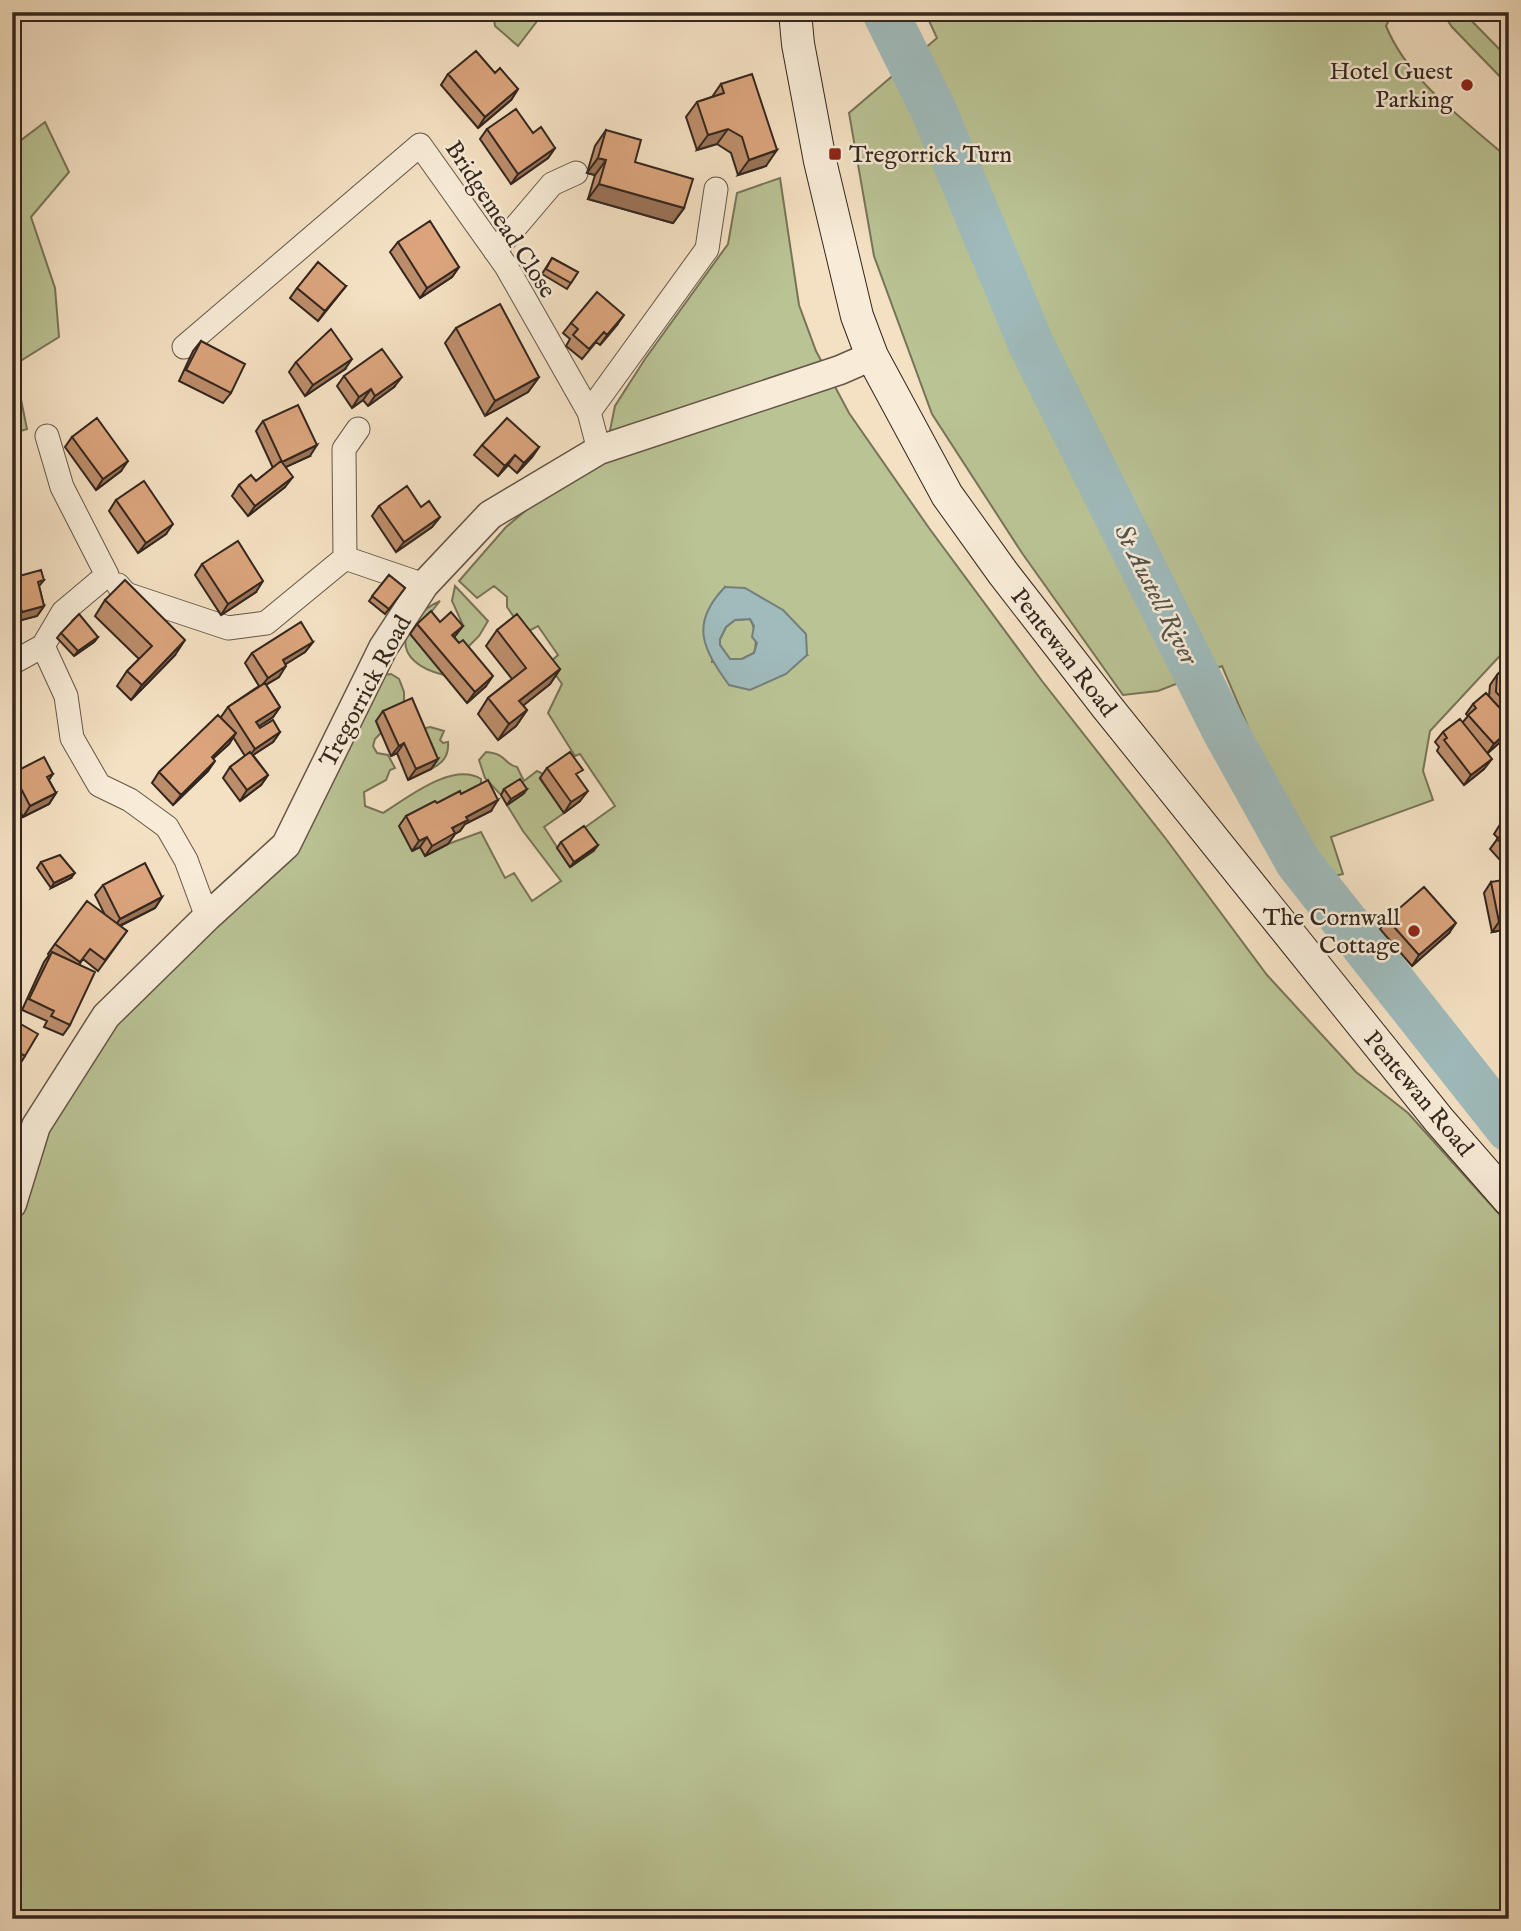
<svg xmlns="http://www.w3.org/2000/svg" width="1521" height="1931" font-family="'IM FELL English',serif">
  <rect width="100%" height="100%" fill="#f4e1c3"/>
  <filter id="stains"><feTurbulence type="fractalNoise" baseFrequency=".00286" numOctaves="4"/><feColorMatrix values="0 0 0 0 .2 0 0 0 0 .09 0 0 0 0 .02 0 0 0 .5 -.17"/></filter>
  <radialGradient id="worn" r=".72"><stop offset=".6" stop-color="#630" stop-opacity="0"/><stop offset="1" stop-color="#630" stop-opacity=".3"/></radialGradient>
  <path fill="#bac394" stroke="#777459" stroke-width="2" fill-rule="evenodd" d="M493,12h51l-26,34 -23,-20z
    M925,12h468l-7,14c23,56 79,94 123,133v487l-79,85 -7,40 10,29 -102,37 12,37 -17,4 -44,-72 -60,-140 -64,25 -35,4 -101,-142 -90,-139 -58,-158 -25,-143 88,-75z
    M1442,12h21l46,47v27l-57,-59z
    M45,122l24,50 -38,45 24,71 4,49 -45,28 13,64 -10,3 -5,36v-321z
    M780,178l19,127 17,46 33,62 80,115 113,153 124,158 101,136 89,97 52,41 101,112v694h-1497v-702l26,-68 78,-130 171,-161 97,-183 7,-1 8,5 5,13v17l-28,12 5,12 -6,6 -2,7 4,7 11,2 7,13 -5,2 -4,10 -22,12 1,14 18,7c24,-15 70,-52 98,-34v12l-61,56 5,9 23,-12 33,-12 24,46 9,-5 18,28 29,-20 -38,-50 -16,-26 16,-11 -22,1 -16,-17 -6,-18 7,-8c22,2 17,12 31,15l7,14 13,-10 8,4 -5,4 24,34 -20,14 26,40 24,-16 -14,-20 35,-25 -35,-52 -5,2 -27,-43 14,-29 -14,-20 10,-9 -20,-29 -13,7 -18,-26v-10l-13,-11 -17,12 -18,-17 47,-54 48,-40 51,-32 10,-49 30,-47 83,-115 9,-51zM725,587l82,68 -95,7z
    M455,586l33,35 -9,15 -19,19 -15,-10 7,-13 11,-7 -11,-24z
    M440,601l-16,20 20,54c-53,-12 -49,-53 -4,-74z
    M750,619c6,11 8,21 4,34l-12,6h-12l-10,-14v-6l6,-12 9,-7z
    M430,727l14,4 -4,9 3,3 5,-1c1,14 -5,21 -17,27l-9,-40z"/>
  <path fill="#9fbbbc" stroke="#747f7d" stroke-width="2" fill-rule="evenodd" d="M725,587l20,1 38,22 23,24 1,21 -21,19 -36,16 -21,-5c-26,-36 -40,-61 -4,-98zM750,619l4,7 -2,11 5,6 -3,10 -12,6h-12l-10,-14v-6l6,-12 9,-7z"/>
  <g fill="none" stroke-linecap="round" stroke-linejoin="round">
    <path stroke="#9fbbbc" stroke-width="46" d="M885,12l49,99 98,235 192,383 74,133 211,267"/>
    <g stroke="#645547" stroke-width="25">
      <path id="minor" d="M495,251l57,-67 24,-11
        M184,347l236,-202 86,121 83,146 10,38
        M589,412l118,-163 9,-60
        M47,436l15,51 45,88 -44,37 -20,34 23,50 6,42 27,47 31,15 37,27 19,33 21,57
        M345,558l-1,-109 14,-20
        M118,585l8,9 102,34 38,-5 79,-65 79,27
        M12,663l31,-17"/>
    </g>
    <g stroke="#645547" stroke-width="31">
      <path id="tertiary" d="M12,1204l24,-78 70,-110 101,-99 79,-72 97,-197 41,-63 66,-70 109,-65 241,-80 32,-14"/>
    </g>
    <g stroke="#34261e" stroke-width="34">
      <path id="secondary" d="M795,12l3,32 22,117 37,155 15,40 75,139 56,78 104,134 332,413 70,80"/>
    </g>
    <use href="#minor" stroke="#f8ecd8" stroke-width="23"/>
    <use href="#tertiary" stroke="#f8ecd8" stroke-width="28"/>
    <use href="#secondary" stroke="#f8ecd8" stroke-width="32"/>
  </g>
  <path fill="#bc8d6b" stroke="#34261e" stroke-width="2" d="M495,73l23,16 -7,11 -33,28 -37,-43 7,-11z
    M721,84l45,82 -28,9 -7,-22 -14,-9 -20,6 -11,-33 11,-15 15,-5z
    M487,129l46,4 22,15 -7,10 -37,26 -31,-45z
    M606,130l29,32 49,46 -11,15 -85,-24 7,-24 -8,-2 8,-27z
    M398,242l61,25 -7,10 -32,21 -30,-46z
    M552,258l26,14 -11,17 -25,-15z
    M346,286l-28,35 -28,-23 7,-10z
    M571,323l46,2 -17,20 -4,-3 -14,17 -16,-13 4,-7 -7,-6z
    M456,328l83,49 -11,15 -43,24 -40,-73z
    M201,341l30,52 -8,10 -44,-22 14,-30z
    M296,362l49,7 -40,27 -16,-24z
    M344,376l50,11 -26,19 -5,-6 -11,8 -15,-22z
    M263,421l47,35 -25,11v20l-37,29 -16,-20 7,-11 17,-4 17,-13 -17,-37z
    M72,437l49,34 -25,19 -31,-43z
    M482,445l57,2 -7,10 -15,16 -9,-8 -10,11 -24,-21z
    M116,500l50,34 -28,19 -29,-42z
    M379,506l42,1 19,10 -8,10 -36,25 -24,-36z
    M202,564l54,28 -35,23 -26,-40z
    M389,575l16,13 -20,26 -16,-13z
    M12,578l32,2 -5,6 5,20 -7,10 -23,6 -2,-8z
    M105,600l70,55 -44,45 -14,-14 10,-15 12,-12 -44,-43z
    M440,622l23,4 -9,11 5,6 27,43 -19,17 -57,-69 7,-10z
    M497,630l63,39 -10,15 -27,21 4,5 -11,16 -18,14 -20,-26 10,-16 24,-19 -26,-33z
    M61,633l37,4 -4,5 -20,14 -17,-18z
    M313,642l-8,10 -20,12 -6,13 -13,8 14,22 -7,10 -14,9 1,2 20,4 -7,10 -20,13 15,20 -7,10 -21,16 -17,-23 7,-11 15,-11 -12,-19 -4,7 -16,14 -5,13 -35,34 -21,-22 7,-11 62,-55 7,-10 31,-21 -14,-23 7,-10z
    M1509,663v71l-22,19 -3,16 -20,16 -27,-34 2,-4 -4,-5 8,-10 20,-10 5,-6 -2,-2 7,-10 16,-8 1,-11 7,-10z
    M383,711l55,48 -7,10 -23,11 -11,-27 -6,3 -15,-35z
    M547,768l31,9 2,24 -16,12 -24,-35z
    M13,773l40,1 -4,6 7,13 -7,11 -26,13 -11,-21z
    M504,789h23l-4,5 -16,11 -6,-10z
    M461,794l30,17 -26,13 -5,7 -5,3 -7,10 -23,12 -5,-9 -8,4 -13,-25 7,-10z
    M1509,816v54l-19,-21 8,-11 -4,-4 7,-11z
    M561,842l37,3 -4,5 -24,17 -13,-19z
    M41,862l30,16 -20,10 -14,-20z
    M1491,882l18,47 -17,3 -8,-39z
    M103,885l59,12 -7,11 -35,18 7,5 -29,40 -15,-12 -4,6 -9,60 -7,10 -19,-8 3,-6 -25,-11 22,-48 5,-7 -1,-1 7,-10 50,-29 -10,-20z
    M1387,919l62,14 -37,33 -32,-37z
    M12,1019l13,37 -7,11 -6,-4z"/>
  <path fill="#997357" stroke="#34261e" stroke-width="2" d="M518,89l-7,11 -33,28 7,-11z
    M728,129l-11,15 -20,6 11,-15z
    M555,148l-7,10 -37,26 7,-10z
    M777,150l-11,16 -28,9 11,-15z
    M598,158l8,2 -11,15 -8,-2z
    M599,184l85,24 -11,15 -85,-24z
    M459,267l-7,10 -32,21 7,-10z
    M346,286l-28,35 7,-10z
    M624,315l-7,10 -17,20 7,-10z
    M352,359l-7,10 -40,27 8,-11z
    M402,377l-8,10 -26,19 7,-10z
    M539,377l-11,15 -43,24 10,-15z
    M371,389l-8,11 -11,8 7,-11z
    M317,445l-7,11 -35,16 7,-10z
    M539,447l-7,10 -15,16 7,-10z
    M515,455l-7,10 -10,11 7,-10z
    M128,461l-7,10 -25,19 7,-11z
    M293,477l-8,10 -37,29 7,-10z
    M440,517l-8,10 -36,25 8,-10z
    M173,524l-7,10 -28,19 8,-10z
    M263,581l-7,11 -35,23 7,-11z
    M44,606l-7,10 -23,6 8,-10z
    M463,626l-8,10 -10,9 7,-10z
    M98,637l-4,5 -20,14 4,-5z
    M185,640l-10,15 -44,45 11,-15z
    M313,642l-8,10 -30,19 8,-11z
    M286,666l-7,11 -19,11 8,-10z
    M560,669l-10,15 -41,33 10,-16z
    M493,676l-7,10 -19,17 8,-11z
    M280,707l-7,10 -24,16 7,-11z
    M527,710l-11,16 -18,14 11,-16z
    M1509,730l-1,5 -21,19 7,-10z
    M280,732l-7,10 -26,17 8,-10z
    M236,733l-7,11 -25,23 8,-10z
    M404,743l-7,10 -6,3 8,-10z
    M438,759l-7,10 -23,11 8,-11z
    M1492,759l-8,10 -20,16 7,-10z
    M215,761l-7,10 -35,34 8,-10z
    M268,775l-7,10 -21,16 7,-11z
    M527,789l-4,5 -16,11 4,-6z
    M588,791l-8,10 -16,12 7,-11z
    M56,793l-7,11 -26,13 7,-11z
    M498,800l-7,11 -26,13 -5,7 -5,3 -7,10 -23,12 7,-10 34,-29z
    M427,837l-7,10 -8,4 7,-10z
    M598,845l-4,5 -24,17 4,-5z
    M75,873l-4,5 -20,10 3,-5z
    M162,897l-7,11 -42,21 7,-10z
    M1509,920v9l-17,3 7,-10z
    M1456,923l-7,10 -37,33 7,-11z"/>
  <path fill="#dba47c" stroke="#34261e" stroke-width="2" d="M476,51l19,22 5,-5 18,21 -33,28 -37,-43z
    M752,74l25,76 -28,10 -7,-23 -14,-8 -20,6 -11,-33 27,-9 -3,-9z
    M516,109l17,24 8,-6 14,21 -37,26 -31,-45z
    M606,130l35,10 -6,22 58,17 -9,29 -85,-24 7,-24 -8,-2z
    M430,221l29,46 -32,21 -29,-46z
    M552,258l26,14 -7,11 -25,-14z
    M318,262l28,24 -21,25 -28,-23z
    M597,292l27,23 -17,20 -3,-3 -15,17 -16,-14 5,-6 -7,-6z
    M500,304l39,73 -44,24 -39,-73z
    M331,329l21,30 -39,26 -17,-23z
    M201,341l44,23 -14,29 -45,-23z
    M382,349l20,28 -27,19 -4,-7 -12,8 -15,-21z
    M298,405l19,40 -35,17 -19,-41z
    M97,418l31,43 -25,18 -31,-42z
    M507,418l32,29 -15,16 -9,-8 -10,11 -23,-21z
    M281,461l12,16 -38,29 -16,-21 12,-10 5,6z
    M144,481l29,43 -27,19 -30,-43z
    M407,486l14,21 8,-6 11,16 -36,25 -25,-36z
    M238,541l25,40 -35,23 -26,-40z
    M41,570l3,10 -6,2 6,24 -22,6 -10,-34z
    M389,575l16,13 -16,21 -17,-13z
    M125,580l60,60 -43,45 -15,-14 25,-25 -47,-46z
    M431,611l9,11 11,-10 12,14 -11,9 7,8 4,-3 30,36 -18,16 -58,-68z
    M79,614l19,23 -20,14 -17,-18z
    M517,614l43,55 -41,32 8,9 -18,14 -21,-26 38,-30 -29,-38z
    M301,622l12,20 -30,18 3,6 -18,12 -16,-25z
    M1509,663v43l-13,-14 1,-17z
    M265,683l15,24 -24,15 4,6 13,-8 7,12 -25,17 -27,-42z
    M1486,693l23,25v12l-15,14 -26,-29 8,-7 -3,-4z
    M412,698l26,61 -22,10 -12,-26 -5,3 -16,-35z
    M218,715l18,18 -24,24 3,4 -34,34 -22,-23z
    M1460,719l32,40 -21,16 -27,-35 3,-2 -4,-6z
    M250,752l18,23 -21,15 -17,-23z
    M570,752l13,18 -7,4 12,17 -17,11 -24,-34z
    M44,757l9,17 -6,3 9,16 -26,13 -17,-33z
    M520,779l7,10 -16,10 -7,-10z
    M488,780l10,20 -32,17 2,3 -16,8 3,5 -23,13 -5,-9 -8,4 -13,-25 29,-15 2,2 23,-12 1,3z
    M1509,816v35l-12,-12 10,-9 -6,-7z
    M584,826l14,19 -24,17 -13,-20z
    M60,855l15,18 -21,10 -13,-21z
    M145,863l17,34 -42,22 -17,-34z
    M1509,879v41l-10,2 -8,-40z
    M1424,887l32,36 -37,32 -32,-36z
    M87,901l40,30 -22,29 -15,-11 -10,13 -25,-18z
    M52,952l43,20 -25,53 -19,-9 3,-5 -25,-12z
    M12,1019l26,15 -13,22 -13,-7z"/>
  <g fill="#8f2418" stroke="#f8ecd8" stroke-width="2.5">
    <circle cx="1467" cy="85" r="7"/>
    <rect x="828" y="147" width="14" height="14" rx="3.5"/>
    <circle cx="1414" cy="931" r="7"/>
  </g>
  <g text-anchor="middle" stroke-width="5" stroke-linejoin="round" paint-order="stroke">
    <g font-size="24" fill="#34261e" stroke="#f8ecd8" text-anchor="end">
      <text x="1453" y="79">Hotel Guest<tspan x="1453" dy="28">Parking</tspan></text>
      <text x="849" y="162" text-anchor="start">Tregorrick Turn</text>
      <text x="1400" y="925">The Cornwall<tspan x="1400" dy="28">Cottage</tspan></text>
    </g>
    <g font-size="24" fill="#34261e" stroke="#f8ecd8">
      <text transform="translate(501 219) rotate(57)" y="8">Bridgemead Close</text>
      <text transform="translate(1064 652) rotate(52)" y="8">Pentewan Road</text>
      <text transform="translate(365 691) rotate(-62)" y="8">Tregorrick Road</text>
      <text transform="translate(1419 1093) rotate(50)" y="8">Pentewan Road</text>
    </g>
    <g font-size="26" font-style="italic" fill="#54534d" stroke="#f8ecd8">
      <text transform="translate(1157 594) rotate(63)" y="9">St Austell River</text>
    </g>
  </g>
  <rect width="1521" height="1931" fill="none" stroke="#f4e1c3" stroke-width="42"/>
  <rect x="14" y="14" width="1493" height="1903" fill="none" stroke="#34261e" stroke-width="3.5"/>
  <rect x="21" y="21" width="1479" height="1889" fill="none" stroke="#34261e" stroke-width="2"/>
  <rect width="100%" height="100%" filter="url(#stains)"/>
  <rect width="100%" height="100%" fill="url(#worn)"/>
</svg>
